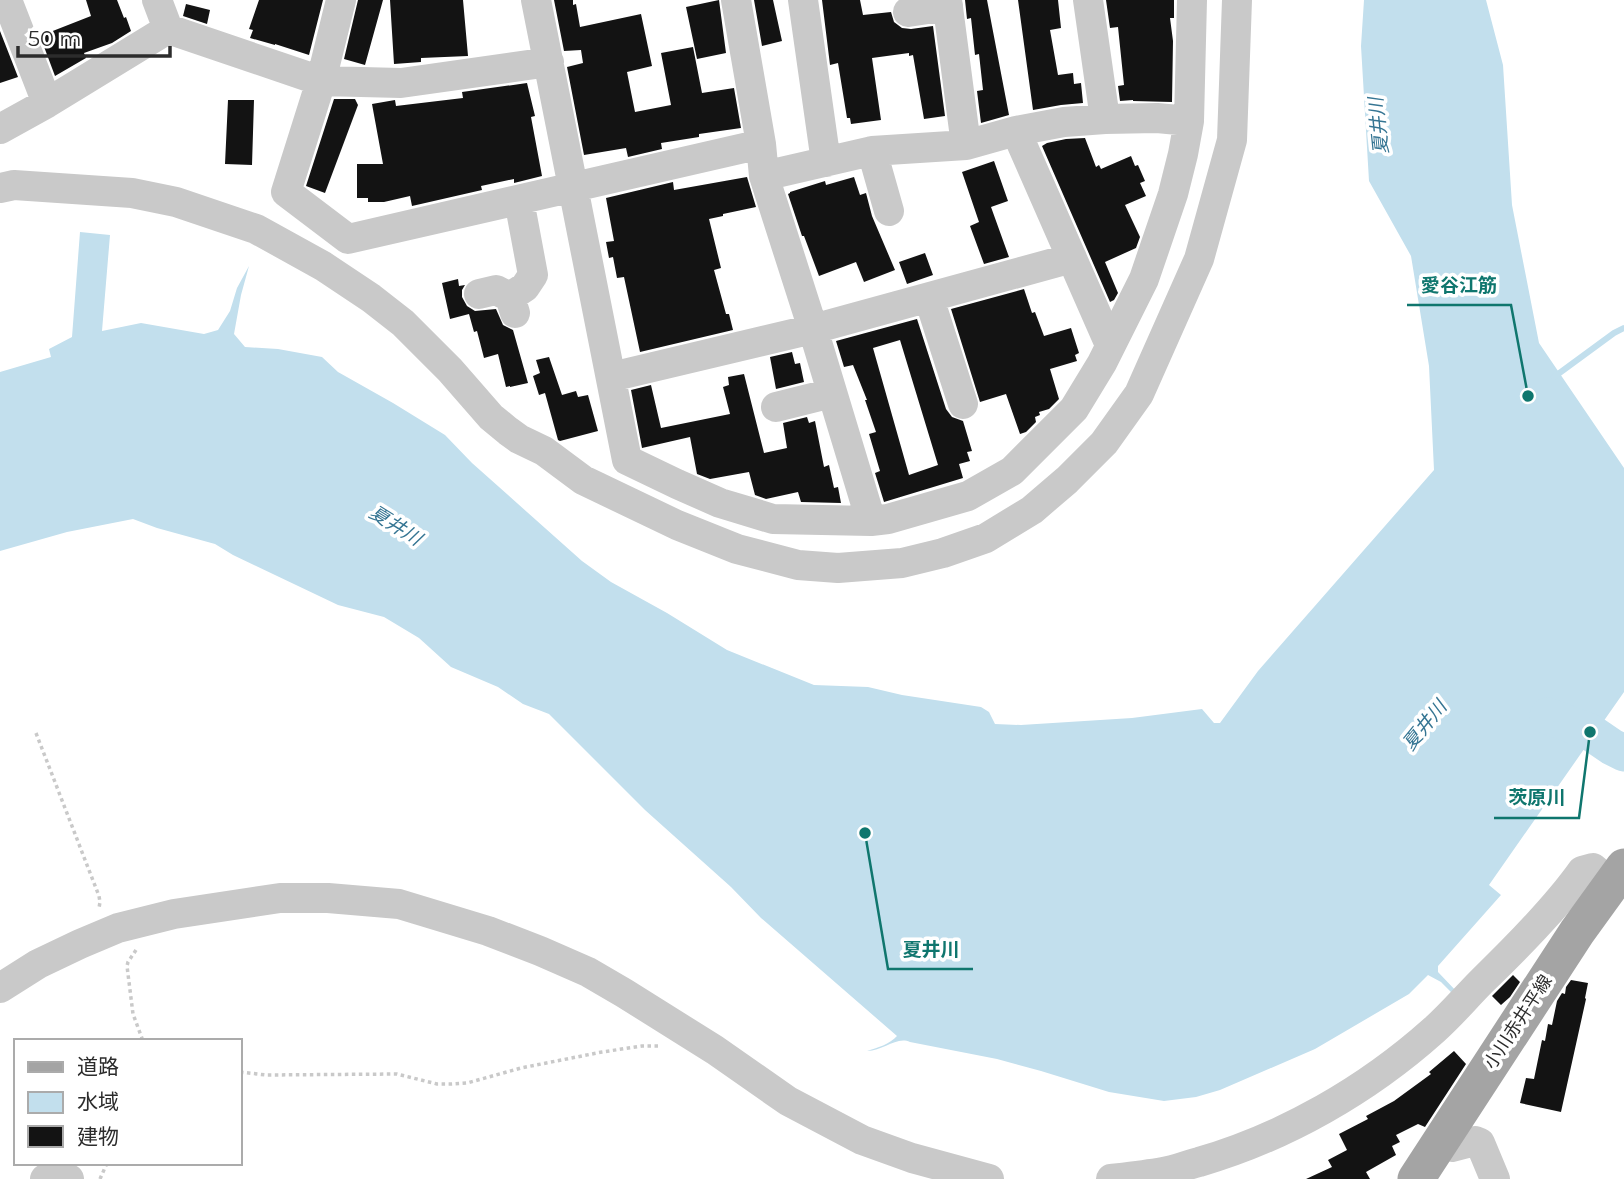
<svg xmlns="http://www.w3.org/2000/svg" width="1624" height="1179" font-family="Montserrat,'Noto Sans JP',sans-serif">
  <rect width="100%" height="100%" fill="#fff"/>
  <path fill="#c2dfed" d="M1364,0h122l17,65 9,140 27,138 85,125v224l-135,193 12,10 -63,71v6l20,21 -3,3 -14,-14 -13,-7 -19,19 -94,55 -95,41 -24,7 -32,4 -55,-9 -68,-21 -44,-12 -87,-17c-14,-6 -26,9 -43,9 10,-3 23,-7 30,-15l-136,-118 -30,-31 -86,-77 -96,-96 -26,-10 -25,-17 -47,-20 -32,-29 -35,-21 -46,-12 -105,-50 -18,-11 -58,-16 -24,-9 -66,13 -67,19v-179l51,-15 -2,-8 23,-12 8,-105 30,3 -8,96 39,-8 63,11 14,-4 12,-19 7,-23 12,-22 -8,29 -7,39 11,13 33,2 44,8 16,15 55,31 52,32 27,28 110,98 29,21 56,31 60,37 87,35 54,2 34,8 79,12 8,5 6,12 26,1 111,-7 70,-9 12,14h6l38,-52 176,-201 -5,-104 -18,-110 -42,-75 -8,-135z"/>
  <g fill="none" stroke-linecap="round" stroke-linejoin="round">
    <path stroke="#c2dfed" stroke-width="6" d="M1554,377l60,-44 10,-5"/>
    <path stroke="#c2dfed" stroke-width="37" d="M1548,716l42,16 22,15 12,6"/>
  </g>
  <path fill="#131313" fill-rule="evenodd" d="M86,0h31l7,18 2,-1 5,14 -19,12 -28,10 2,5 -31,18 -15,-40 51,-20z
    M259,0h64l-14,55 -34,-11v1l-25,-7 3,-8 -4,-1z
    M358,0h25l-18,65 -21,-6z
    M390,0h73l5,56 -47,2v4l-27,2z
    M554,0h19v5l3,-1 4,23 61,-13 11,52 -25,6 8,40 36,-7 -10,-52 32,-6 9,46 32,-5 7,40 -42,6v3l-38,6 1,6 -34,8 -2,-9 -42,7 -17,-88 16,-4 -2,-13 -17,1z
    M719,0l7,53 -29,6 -11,-52z
    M754,0h19l9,41 -20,5z
    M822,0h38l3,15 28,-3 3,10 8,6 9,1 22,-3 12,90 -21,3 -11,-64 -4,1v-3l-37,5 9,62 -30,4 -1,-6h-3l-9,-55 -8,2z
    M965,0h22l22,115 -28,8 -4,-32 6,-1 -4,-36 -4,1 -4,-37 -4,1z
    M1018,0h40l3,28 -11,2 8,45 15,-2 1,11 7,-1 2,20 -22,2 -28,5z
    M1106,0h68v18h-4l3,23 -1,61 -39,-1v-1l-13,1 -2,-15 6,-1 -6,-58 -8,1z
    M186,4l24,6 -3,14 -24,-8z
    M0,31l18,46 -18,6z
    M527,83l8,33 -4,1 11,59 -28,7v-4l-33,7 1,4 -70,16 -2,-10 -26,6h-16v-4h-11v-34h26l-11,-60 23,-4 1,6 67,-8 -1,-6z
    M334,99h21l3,6 -33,88 -19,-7z
    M228,100h26l-2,65 -27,-1z
    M1085,138l11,29 3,-2 2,4 30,-13 4,10 3,-1 7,16 -5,2 6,13 -21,9 15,32 -4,11 -31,14 13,31 -4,7 -4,2 -68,-156 5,-3 19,-4z
    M994,161l14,40 -17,6 18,50 -25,7 -14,-38 9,-4 -17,-50z
    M747,177l9,30 -33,7v2l-14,3 12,49 -7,2 12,44h3l4,16 -93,22 -16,-75 -7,1 -4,-21 -4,1 -3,-16 8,-1 -8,-43 67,-16 1,8z
    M854,177l6,18 6,-2 6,23 23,54 -31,12 -8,-20 -37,14 -15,-40h-2l-14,-42 2,-1v-1l35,-11 1,4z
    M925,253l8,22 -26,9 -8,-22z
    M458,279l1,7 6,-1 -3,5v7l5,9 8,5 21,-2 7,16 10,5 15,53 -18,4v-1l-4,1 -8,-33 -14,4 -7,-27 -3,1 -5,-18 -19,5 -8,-36z
    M1024,289l8,24 3,-1 9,24 27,-8 8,25 -4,2 2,6 -27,8 9,30 -10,10 -10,3 1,3 -5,2 1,5 -10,10 -6,2 -14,-40 -26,8 -29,-93z
    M917,319l29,90 6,8 11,4 9,30 -5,1 3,9 -11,3 4,14 -79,24 -9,-29 5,-2 -11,-37 7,-2 -11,-32h2l-14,-35 -9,2 -8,-26zM900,340l38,125 -29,10 -36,-127z
    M792,352l3,12 5,-1 4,19 -28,7 -6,-32z
    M549,357l13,38 14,-4 2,6 10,-2 10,36 -38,10 -2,-1 -13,-47 -6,2 -6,-19 7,-3 -4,-13z
    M744,374l20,79 23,-5 -4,-25 24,-6 2,6 6,-2 9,46 5,-2 5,23 4,-1 3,16 -40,-1 -3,-10 -32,7 -11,-4 -6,-23 -39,7 -13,-5 -7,-37 -48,11 -11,-58 20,-5 10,43 69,-14 -7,-27 6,-2 -1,-8z
    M1513,975l7,7 -10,15 -9,8 -9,-9z
    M1571,980l17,3 -3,15 1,1 -25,113 -41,-9 6,-25 8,1 8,-39 3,1 3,-17 4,1 5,-24 5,-8 3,1 1,-7z
    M1454,1051l12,13 -41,63 -7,-3 -22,11 4,7 -8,4 4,9 -30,17 4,7h-64l26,-12 -4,-7 19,-10 -8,-16 29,-15 -2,-3 28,-15 37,-27 -2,-2z"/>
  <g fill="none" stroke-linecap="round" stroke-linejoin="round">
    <path stroke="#c9c9c9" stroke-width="3.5" stroke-dasharray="3.5 3.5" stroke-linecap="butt" d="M36,733l63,163 1,6 -1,6
      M136,950l-8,12 -1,4 6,48 10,27
      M240,1072l26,3 131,-1 40,10h14l16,-1 54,-15 81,-16 40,-6h17
      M100,1179l7,-16"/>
    <path stroke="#c9c9c9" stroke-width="30" d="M7,0l40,103
      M157,0l11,29
      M341,0l-20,81 -35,111 62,47 413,-95
      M536,0l91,460 50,24 43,19 53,16 98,2 17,-2 80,-23 44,-25 62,-62 28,-46 42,-84 29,-85 10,-40 6,-33 3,-121
      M736,0l25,144 3,32 49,153 58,192
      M803,0l23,162
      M947,0l19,145
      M1088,0l17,119
      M908,12l40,-6
      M168,29l153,52 80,2 148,-21
      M0,129l47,-26 121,-74
      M1016,131l94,214
      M872,151l17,60
      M764,176l108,-25 94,-6 50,-14 48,-9 41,-3 52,-1 32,3
      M0,188l14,-3 118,8 44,9 80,27 67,37 48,32 32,25 47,47 41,47 17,14 11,8 25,12 39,29 94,45 60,24 61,16 40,3 64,-5 41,-10 43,-15 46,-28 35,-30 37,-37 35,-49 60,-135 33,-119 5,-140
      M479,294l17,-4 14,7 5,16
      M510,297l15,-10 8,-12 -14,-75
      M929,298l34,106
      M611,377l202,-48 259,-71
      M776,407l56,-14
      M0,988l38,-24 42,-20 38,-16 56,-14 106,-16h48l71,6 89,27 52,20 48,21 36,21 91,57 73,51 74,39 50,18 77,21
      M1439,1141l13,6 23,-6 5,2 15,36
      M45,1179c8,-3 16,-5 24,0
      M1111,1179c17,-2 35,-4 52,-7 12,-2 24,-7 36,-10 86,-25 168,-72 235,-132 17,-15 32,-33 48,-49 34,-33 73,-72 100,-110l11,-3 18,15"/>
    <path stroke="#a4a4a4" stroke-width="37" d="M1416,1179l161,-247 47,-65"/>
  </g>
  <g text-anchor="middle" stroke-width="7" stroke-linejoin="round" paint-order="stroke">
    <g font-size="18" fill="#2c2c2c" stroke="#fff">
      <text transform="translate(1518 1022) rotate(-57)" y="6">小川赤井平線</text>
    </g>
    <g font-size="19" font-style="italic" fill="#357593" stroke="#fff">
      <text transform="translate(1378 126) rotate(-96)" y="7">夏井川</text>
      <text transform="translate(396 525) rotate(32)" y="7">夏井川</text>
      <text transform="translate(1424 725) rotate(-51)" y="7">夏井川</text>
    </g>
  </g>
  <path fill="none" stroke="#0f766e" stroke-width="2.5" d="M1528 396L1511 305H1407M1590 732L1579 818H1494M865 833L888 969H973"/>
  <g fill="#0f766e" stroke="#fff" stroke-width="2.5">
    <circle cx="1528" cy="396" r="7"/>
    <circle cx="1590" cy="732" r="7"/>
    <circle cx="865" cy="833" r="7"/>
  </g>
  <g font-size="19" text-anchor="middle" font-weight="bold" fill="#0f766e" stroke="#fff" stroke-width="7" stroke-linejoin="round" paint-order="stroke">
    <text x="1459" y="292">愛谷江筋</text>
    <text x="1537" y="804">茨原川</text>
    <text x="931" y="956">夏井川</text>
  </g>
  <rect x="14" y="1039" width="228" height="126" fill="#ffffff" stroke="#ababab" stroke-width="2"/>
  <rect x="28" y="1062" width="35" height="10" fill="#a4a4a4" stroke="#ababab" stroke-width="2"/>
  <text x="77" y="1074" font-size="21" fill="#2c2c2c">道路</text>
  <rect x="28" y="1092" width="35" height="21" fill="#c2dfed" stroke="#ababab" stroke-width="2"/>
  <text x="77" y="1109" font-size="21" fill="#2c2c2c">水域</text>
  <rect x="28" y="1126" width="35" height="21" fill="#131313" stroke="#ababab" stroke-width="2"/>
  <text x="77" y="1144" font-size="21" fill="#2c2c2c">建物</text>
  <path d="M18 46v10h152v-10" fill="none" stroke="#2c2c2c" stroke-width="3.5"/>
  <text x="28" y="46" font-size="21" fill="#2c2c2c" stroke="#ffffff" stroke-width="5" paint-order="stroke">50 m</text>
</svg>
